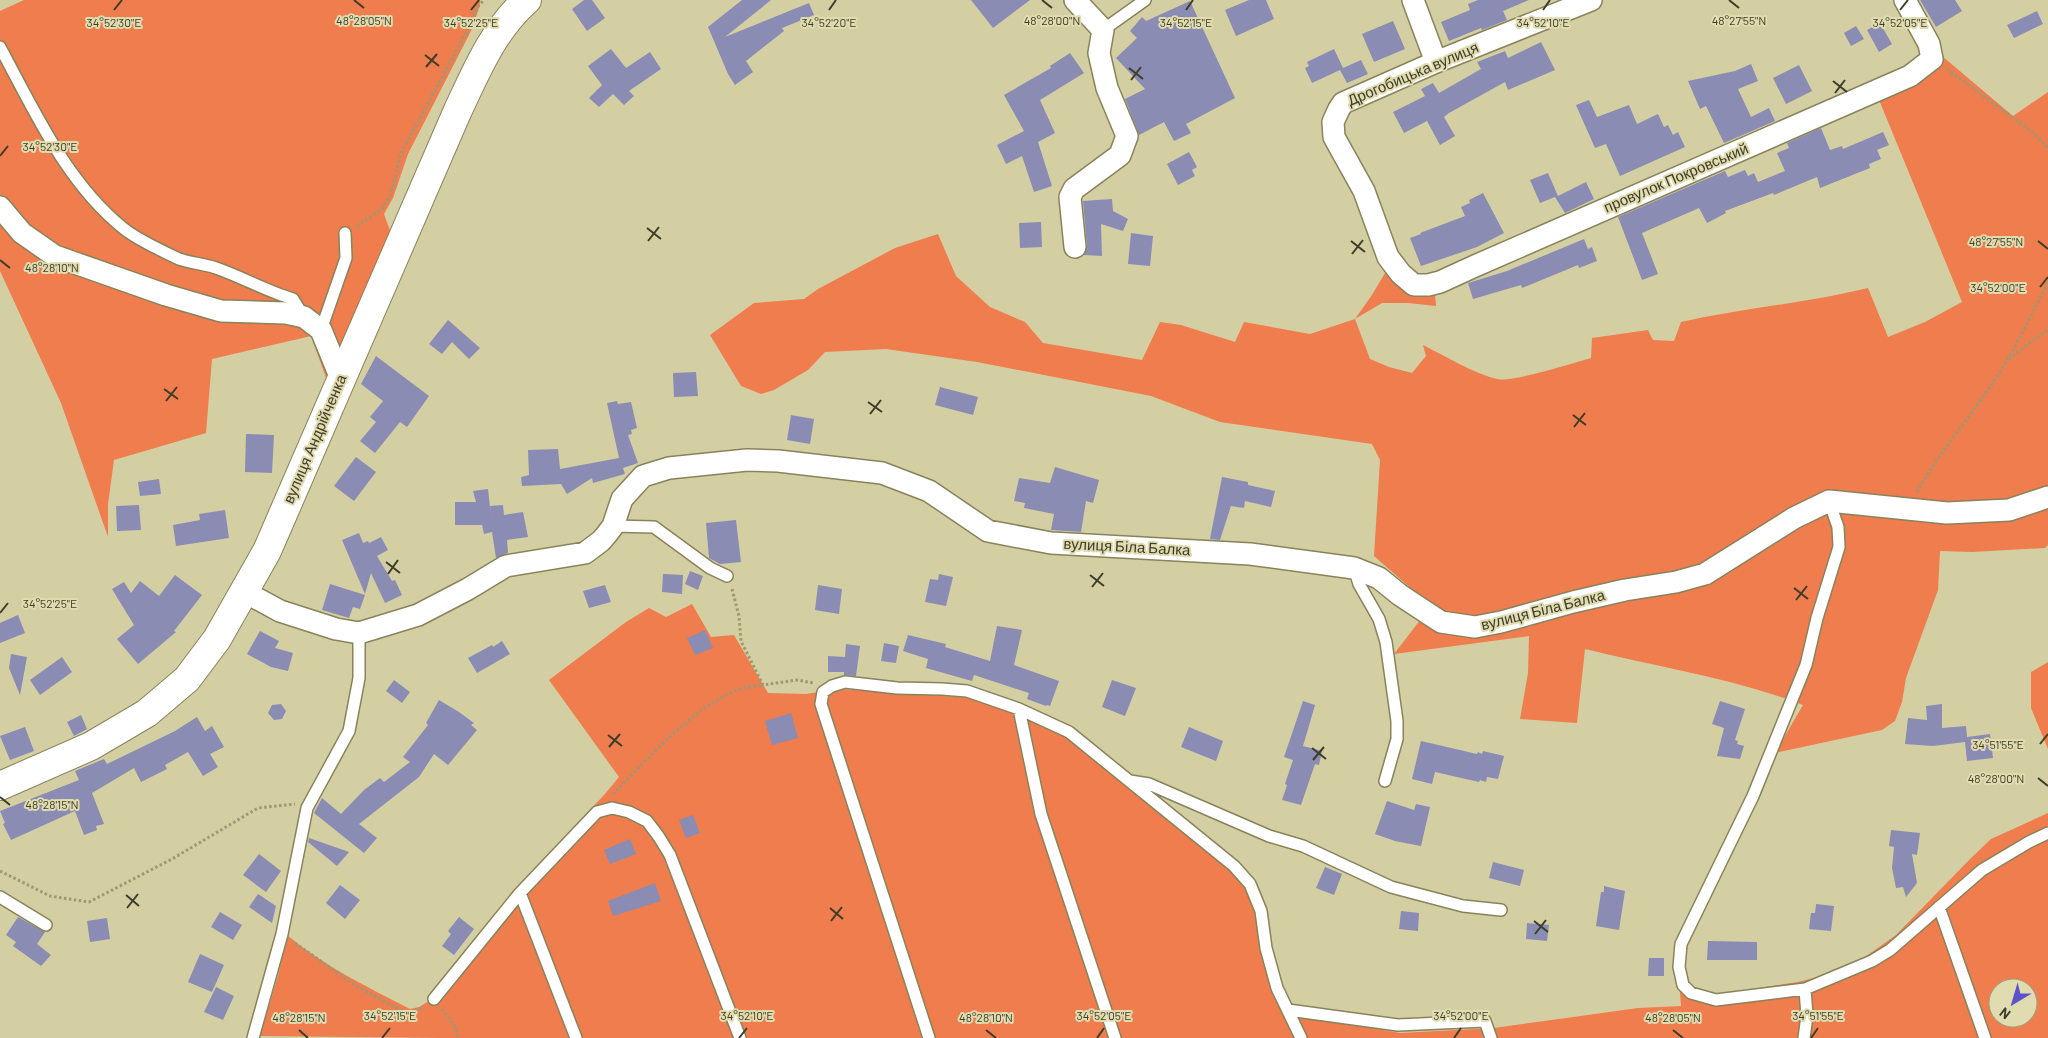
<svg xmlns="http://www.w3.org/2000/svg" width="2048" height="1038" font-family="Barlow,sans-serif">
  <rect width="100%" height="100%" fill="#d3cfa2"/>
  <path fill="#ef7d4e" fill-rule="evenodd" d="M24,0h456v5l-9,26 -63,123 -15,44 -9,16 8,22 -63,150 -18,-50 -99,23 -6,74 -92,27 -6,44v33l-47,-134 -61,-132v-260z
    M1942,56l71,60 35,-24v453l-3,3 -73,4 -32,-1 -2,39 -32,88 -4,24 -7,19 -13,9 -107,23 28,-48c-70,-27 -146,-38 -218,-56l-8,74 -57,-4 8,-46 1,-37 -135,18 37,-48 -57,-50 6,-96 -8,-16 -152,-22 -69,-26 -174,-34 -91,-13 -61,3 -17,18 -34,20 -13,4 -20,-8 -31,-51 44,-32 50,-4 14,-10 77,-41 43,-14 18,42 34,31 35,15 18,21 99,17 18,-38 21,3 54,17 9,-20 66,12 45,-15 17,-24 16,-27 47,24 1,14 -28,-3h-26l-27,16 15,40 19,8 23,6 14,-17 -3,-11c20,10 52,29 74,34 14,4 76,-16 94,-21l1,-20 56,-8 5,10 21,1 7,-19c62,-14 126,-19 187,-34l20,49 37,-15 37,-20 -85,-207z
    M692,604l19,33 23,-2 34,58 38,1 33,-5 133,9 79,29 16,8 164,135 18,18 36,125 115,20 94,-5 144,-20 43,-2 -1,-13 6,-12 15,12 19,1 78,-12 50,-13 48,-34 74,-76 21,-20 57,-26v225h-1607l-181,-2 18,-60 9,-41c37,31 80,52 123,74l9,-2 10,-6 85,-111 90,-95 15,-18 -70,-97 77,-58 23,-14 17,9zM1998,988h30v30h-30z
    M2048,662v87l-17,-41v-36z"/>
  <path fill="#8a8cb4" d="M584,0h8l13,18 -18,13 -15,-22z
    M742,0h29l-46,37 84,-34 5,12 -32,13 2,3 -38,30 7,11 -18,13 -7,-11 -20,-47z
    M971,0h59l-37,28z
    M1249,0h17l8,19 -38,17 -11,-26z
    M1478,0h51l-26,11 4,9 -25,10 -1,-2 -32,13 -8,-19 29,-12 -2,-6z
    M1920,0h35l7,11 -26,16z
    M1190,1l45,97 -49,26 5,9 -17,8 -10,-19 -25,13 -14,-36 20,-10 -29,-31 21,-20 -7,-7 12,-14 4,4z
    M2037,11l6,13 -29,14 -7,-13z
    M1393,21l12,28 -31,13 -12,-28z
    M1880,23l12,21 -13,8 -12,-22z
    M1856,26l8,13 -13,7 -7,-13z
    M1541,42l14,28 -47,20 -3,-8 -56,31 -5,4 11,19 -15,9 -13,-24 -23,12 -11,-21 32,-16 -4,-7 12,-6 6,10 42,-24 -4,-7 28,-11 3,7z
    M611,49l15,19 24,-16 11,17 -32,22 5,5 -10,9 -11,-11 -14,13 -10,-9 13,-13 -14,-19z
    M1334,49l9,19 18,-8 7,14 -21,9 -7,-13 -28,13 -7,-15 4,-2 -2,-4z
    M1070,53l14,20 -44,27 15,33 -17,9 14,44 -18,6 -12,-36 -16,8 -9,-19 27,-14 -20,-36 47,-27 -1,-2z
    M1751,64l7,17 -20,8 13,28 18,-9 6,13 -51,22 -18,-37 -6,3 -12,-28 47,-10z
    M1799,65l13,26 -26,13 -13,-26z
    M1589,100l8,17 32,-12 8,19 21,-10 6,13 4,-2 5,10 5,-3 7,15 -65,29 -14,-32 -11,4 -16,-36 -3,-7z
    M1821,128l9,22 12,-4 1,3 40,-17 6,13 -12,5 4,9 -12,5 1,4 -50,20 -3,-11 -43,18 -1,-2 -48,18 1,2 -19,10 -8,-15 -57,25 16,41 -16,6 -24,-63 107,-46 3,6 17,-7 3,6 6,-3 4,9 27,-11 -8,-18 12,-5 -2,-5z
    M1189,152l8,15 -5,3 3,6 -17,9 -11,-21z
    M1548,173l10,23 28,-14 8,17 -29,14 -10,-16 -15,6 -10,-23z
    M1483,193l21,40 -27,14 -56,19 -11,-28 11,-4 -1,-1 45,-17 -4,-9 9,-4 -1,-3z
    M1112,199l1,12 15,8 -5,12 -22,-7 1,32 -18,-1 3,-9 -4,-45z
    M1041,222l1,25 -22,1 -1,-25z
    M1131,233l22,3 -3,30 -22,-2z
    M1584,239l4,10 4,-2 5,14 -18,7 -1,-3 -56,23 -1,-3 -48,14 -5,-16 39,-12z
    M448,320l32,28 -11,11 -17,-17 -10,12 -13,-10z
    M376,356l53,40 -22,31 -7,-5 -25,31 -15,-12 16,-19 -6,-5 13,-16 -22,-17z
    M696,372l2,24 -24,1 -1,-24z
    M940,387l38,10 -5,18 -38,-10z
    M617,401l1,3 13,-2 6,26 -6,2 1,4 -4,1 10,28 -15,5 2,6 -32,9 -1,-5 -25,16 -6,-10 -39,2 -1,-9 8,-2 -1,-25 30,-1 2,20 59,-11 -12,-55z
    M791,415l23,4 -4,25 -23,-4z
    M246,434l28,1 -2,38 -27,-1z
    M356,457l20,15 -22,29 -20,-15z
    M1055,467l44,13 -6,23 -7,-2 -5,31 -30,-2 3,-16 -30,-6 1,-5 -11,-2 5,-23 31,5z
    M1222,477l26,5v3l27,6 -4,16 -26,-6 -1,7 -13,-2 -11,34 -10,-1z
    M159,479l2,15 -21,2 -2,-14z
    M488,489l4,36 -2,-19 13,-1 1,10 19,-3 5,25 -21,3 1,13 -12,5 -4,-26 -8,2 -2,-9h-27v-23h21l-3,-11z
    M139,505l2,25 -24,1 -1,-25z
    M225,510l4,28 -53,8 -3,-21 27,-5 -1,-6z
    M736,520l5,42 -21,2 -11,-6 -3,-35z
    M359,533l4,10 5,-2 1,2 12,-6 7,13 -11,6 15,25 3,-1 7,15 -17,8 -14,-30 -6,21 -23,-54z
    M690,571l13,5 -5,14 -13,-6z
    M663,574l20,1 -1,19 -20,-2z
    M939,574l14,3 -7,29 -21,-4 5,-23 8,1z
    M175,575l27,20 -28,36 2,1 -38,32 -21,-25 17,-14 -22,-36 12,-7 7,11 9,-12 19,15z
    M330,584l35,11 -5,14 -7,-2 -4,11 -27,-8z
    M605,585l6,17 -22,6 -6,-17z
    M818,585l24,4 -3,25 -24,-4z
    M18,615l7,18 -25,10v-20z
    M997,626l25,4 -8,35 45,16 -9,25 -3,-1 -1,1 -19,-7 2,-6 -55,-18 -2,6 -46,-13 2,-9 -25,-8 5,-16 38,9 -1,3 45,14z
    M705,630l8,18 -18,7 -8,-17z
    M260,631l19,10 -4,7 18,5 -5,18 -17,-4 -24,-13z
    M502,641l8,13 -33,19 -9,-15 24,-13 1,2z
    M884,643l15,3 -3,17 -15,-2z
    M846,644l14,2 -4,30 -12,-1v-3h-16v-16l17,1z
    M11,654l16,3 -7,38 -11,-27z
    M62,657l10,15 -32,23 -10,-15z
    M394,680l16,12 -8,11 -16,-12z
    M1112,680l24,8 -11,28 -23,-9z
    M439,700l20,12 15,11 -3,2 6,5 -29,35 -14,-11 -15,23 -60,47 18,14 -13,15 -50,-40 8,-15 19,16 23,-24 16,-12 4,4 26,-20 -7,-5 25,-32 -2,-2z
    M1303,701l12,4 -12,41 19,5 -3,14 -4,-1 -14,41 -19,-5 5,-15 -2,-1 8,-24 -9,-3z
    M1720,701l25,8 -10,31 3,1 -1,3 7,2 -4,13 -23,-3 7,-28 -12,-4z
    M281,704l5,7 -4,8 -8,1 -6,-7 4,-8z
    M1942,704v24l24,-2 1,11 23,-3 3,24 -26,3 -2,-19 -32,4 -28,-2 3,-26 19,2 -1,-14z
    M791,713l7,25 -26,7 -7,-24z
    M81,715l6,14 -13,7 -7,-14z
    M197,717l8,14 7,-5 12,21 -14,7 8,13 -15,9 -15,-24 -23,13 2,4 -26,13 -7,-14 -42,25 12,31 -8,2 1,4 -13,5 -9,-24 -64,29 -8,-16 2,-1 -5,-12 79,-31 -4,-9 29,-12 3,5 68,-33z
    M25,727l9,24 -24,9 -10,-24z
    M1189,727l34,14 -7,20 -35,-14z
    M1421,741l56,13 1,-2 4,2 1,-3 21,5 -6,23 -11,-2 -1,5 -6,-2 -1,2 -44,-10 -3,12 -20,-5z
    M1387,801l27,9 2,-6 14,3 -9,39 -26,-5 -20,-7z
    M693,815l7,18 -14,5 -7,-18z
    M1891,830l29,3 -3,22 -5,-1 5,29 -11,14 -3,-10 -7,1 -4,-20 2,-21 -5,-1z
    M309,838l40,14 -12,14 -29,-24z
    M630,839l6,15 -26,10 -6,-14z
    M259,854l22,17 -15,21 -23,-17z
    M1493,862l31,8 -4,16 -31,-8z
    M1325,867l17,7 -8,21 -18,-7z
    M655,883l6,18 -48,15 -5,-15z
    M340,885l20,15 -15,19 -19,-16z
    M1604,886l21,5 -6,39 -23,-4 5,-34h3z
    M258,894l18,12 -4,17 -23,-16z
    M1816,904l18,2 -3,25 -22,-2 2,-16h4z
    M1401,911l18,2 -1,18 -19,-2z
    M220,912l22,13 -9,15 -22,-13z
    M18,917l27,15 -8,12 14,11 -10,11 -28,-20 3,-4 -10,-7z
    M459,917l15,12 -20,26 -12,-9 9,-12 -3,-3z
    M107,918l3,21 -20,3 -3,-21z
    M1527,923l22,2 -2,16 -21,-2z
    M1708,941l49,1v18h-50z
    M200,954l24,11 -12,27 -24,-10z
    M1649,958h15v18h-16z
    M216,987l18,9 -11,24 -19,-8z"/>
  <g fill="none" stroke-linecap="round" stroke-linejoin="round">
    <g stroke="#88835a" stroke-width="14">
      <path id="lane" d="M1103,30l42,-30
        M0,47c34,63 66,135 123,181 12,10 41,24 56,31 12,4 25,5 37,9 26,9 50,23 77,31l11,18
        M321,330l25,-72 -1,-25
        M1829,501l9,26 1,20 -22,71 -11,47 -53,131 -72,148 -2,23 4,18 8,8 25,7 89,-11 67,-28 18,-11 92,-80 47,-28 19,-9
        M613,526l41,1 56,41 17,8
        M1354,568l5,16 20,35 7,23 11,79v18l-12,42
        M1019,709l22,105 74,224
        M1130,781l19,3 120,52 34,10 88,41 72,19 38,4
        M520,893l56,145
        M0,897l46,28
        M1939,907l46,131
        M434,999l86,-106 77,-81 15,-4 17,4 18,9 12,16 11,18 70,183
        M1288,1010l110,15 87,-4 6,17
        M253,1038l29,-104 25,-126 42,-77 10,-53v-45
        M929,1038l-108,-334 2,-12 9,-6 13,-4 52,6 45,1 25,2 52,18 50,23 165,134 16,18 11,27 5,37 11,40 24,50
        M1804,1038l3,-22 -2,-27"/>
    </g>
    <g stroke="#88835a" stroke-width="24">
      <path id="street" d="M1413,0l23,62
        M1591,0l-155,62 -93,41 -4,6 -6,13 1,15 30,54 24,66 13,17 13,11h14l12,-3 35,-16 435,-190 22,-17 -3,-15 -24,-44
        M0,207l22,26 33,23 111,39 55,16 65,2 18,4 17,13 20,49
        M1075,247l-5,-50 4,-8 46,-34 7,-19 -20,-48 -8,-35 4,-23 -28,-30
        M245,592l35,19 56,18 23,4 59,-18 50,-26 38,-23 79,-13 16,-12 6,-7 6,-8 9,-27 21,-23 26,-8 78,-8 31,1 104,12 47,18 59,40 63,12 199,11 104,14 25,10 21,17 41,27 34,5 26,-5 72,-20 52,-12 51,-8 29,-8 89,-56 35,-17 118,12 62,-3 39,-13"/>
    </g>
    <g stroke="#88835a" stroke-width="30">
      <path id="secondary" d="M0,786l91,-40 56,-33 40,-34 30,-40 50,-88 191,-441c19,-40 35,-80 69,-110"/>
    </g>
    <path stroke="#9c9976" stroke-width="3" stroke-dasharray="2.5 2.5" stroke-linecap="butt" d="M1947,69l88,65 13,14
      M357,226l25,-17 9,-15 10,-41 66,-122 12,-26 5,-5
      M2009,359l39,-30
      M1917,492c23,-41 55,-77 81,-117 19,-29 33,-61 50,-92
      M732,589l7,27 2,25 22,44 34,-5 17,3
      M613,794c35,-35 80,-88 127,-105 7,-2 16,-3 23,-4
      M0,871l50,25 39,6 83,-43 86,-51 37,-4
      M295,943l61,43 41,22 10,4 16,-4
      M442,1009l14,19 2,10"/>
    <use href="#lane" stroke="#fff" stroke-width="11"/>
    <use href="#street" stroke="#fff" stroke-width="21"/>
    <use href="#secondary" stroke="#fff" stroke-width="28"/>
  </g>
  <path fill="none" stroke="#3e3c2a" stroke-width="2" d="M354,0l10,8M1042,0l10,8M1729,0l10,8M114,10l8,-10M471,10l8,-10M829,10l7,-10M1186,10l7,-10M1543,10l7,-10M1900,10l8,-10M425,55l14,11M426,67l11,-13M1129,68l14,11M1131,80l10,-13M1833,81l14,11M1835,93l10,-13M0,156l8,-10M647,228l14,11M648,241l11,-14M1351,241l14,11M2038,241l10,8M1352,254l11,-14M0,260l10,8M2040,287l8,-10M164,389l14,10M166,401l11,-14M868,402l14,10M870,414l11,-14M1573,415l13,10M1574,427l11,-14M386,562l14,11M388,574l10,-14M1090,575l14,11M1092,587l11,-14M1794,588l14,11M1796,600l11,-14M0,613l8,-10M608,735l14,11M2040,744l8,-10M609,747l11,-13M1312,748l14,11M1313,760l11,-13M2038,778l10,8M0,797l10,8M126,895l13,11M127,908l11,-14M830,908l13,11M831,921l11,-14M1534,921l14,11M1535,934l11,-14M299,1030l9,8M986,1030l10,8M1673,1030l10,8M382,1038l8,-10M739,1038l8,-10M1097,1038l7,-10M1454,1038l7,-10M1811,1038l7,-10"/>
  <g text-anchor="middle" stroke-width="4" stroke-linejoin="round" paint-order="stroke">
    <g font-size="15" fill="#3e3c2a" stroke="#e0dcaf">
      <text transform="translate(1413 74) rotate(-23)" y="5">Дрогобицька вулиця</text>
      <text transform="translate(1676 178) rotate(-23)" y="5">провулок Покровський</text>
      <text transform="translate(315 439) rotate(-67)" y="5">вулиця Андрійченка</text>
      <text transform="translate(1127 547) rotate(3)" y="5">вулиця Біла Балка</text>
      <text transform="translate(1543 610) rotate(-14)" y="5">вулиця Біла Балка</text>
    </g>
  </g>
  <g font-size="12" text-anchor="middle" fill="#3e3c2a" stroke="#e0dcaf" stroke-width="4" stroke-linejoin="round" paint-order="stroke">
    <text x="364" y="25">48°28'05"N</text>
    <text x="1052" y="25">48°28'00"N</text>
    <text x="1739" y="25">48°27'55"N</text>
    <text x="114" y="27">34°52'30"E</text>
    <text x="471" y="27">34°52'25"E</text>
    <text x="829" y="27">34°52'20"E</text>
    <text x="1186" y="27">34°52'15"E</text>
    <text x="1543" y="27">34°52'10"E</text>
    <text x="1900" y="27">34°52'05"E</text>
    <text x="50" y="151">34°52'30"E</text>
    <text x="1996" y="246">48°27'55"N</text>
    <text x="52" y="272">48°28'10"N</text>
    <text x="1998" y="292">34°52'00"E</text>
    <text x="50" y="608">34°52'25"E</text>
    <text x="1998" y="749">34°51'55"E</text>
    <text x="1996" y="783">48°28'00"N</text>
    <text x="52" y="809">48°28'15"N</text>
    <text x="390" y="1020">34°52'15"E</text>
    <text x="747" y="1020">34°52'10"E</text>
    <text x="1104" y="1020">34°52'05"E</text>
    <text x="1461" y="1020">34°52'00"E</text>
    <text x="1818" y="1020">34°51'55"E</text>
    <text x="299" y="1022">48°28'15"N</text>
    <text x="986" y="1022">48°28'10"N</text>
    <text x="1673" y="1022">48°28'05"N</text>
  </g>
  <g transform="translate(2013 1003) rotate(218)"><circle r="24" fill="#e0dcaf" stroke="#9f9c7a"/>
  <path d="M0-4L9 19L0 12L-9 19Z" fill="#5d52ca"/>
  <text y="-8" font-size="14" font-weight="bold" text-anchor="middle" fill="#3e3c2a">N</text>
  </g>
</svg>
